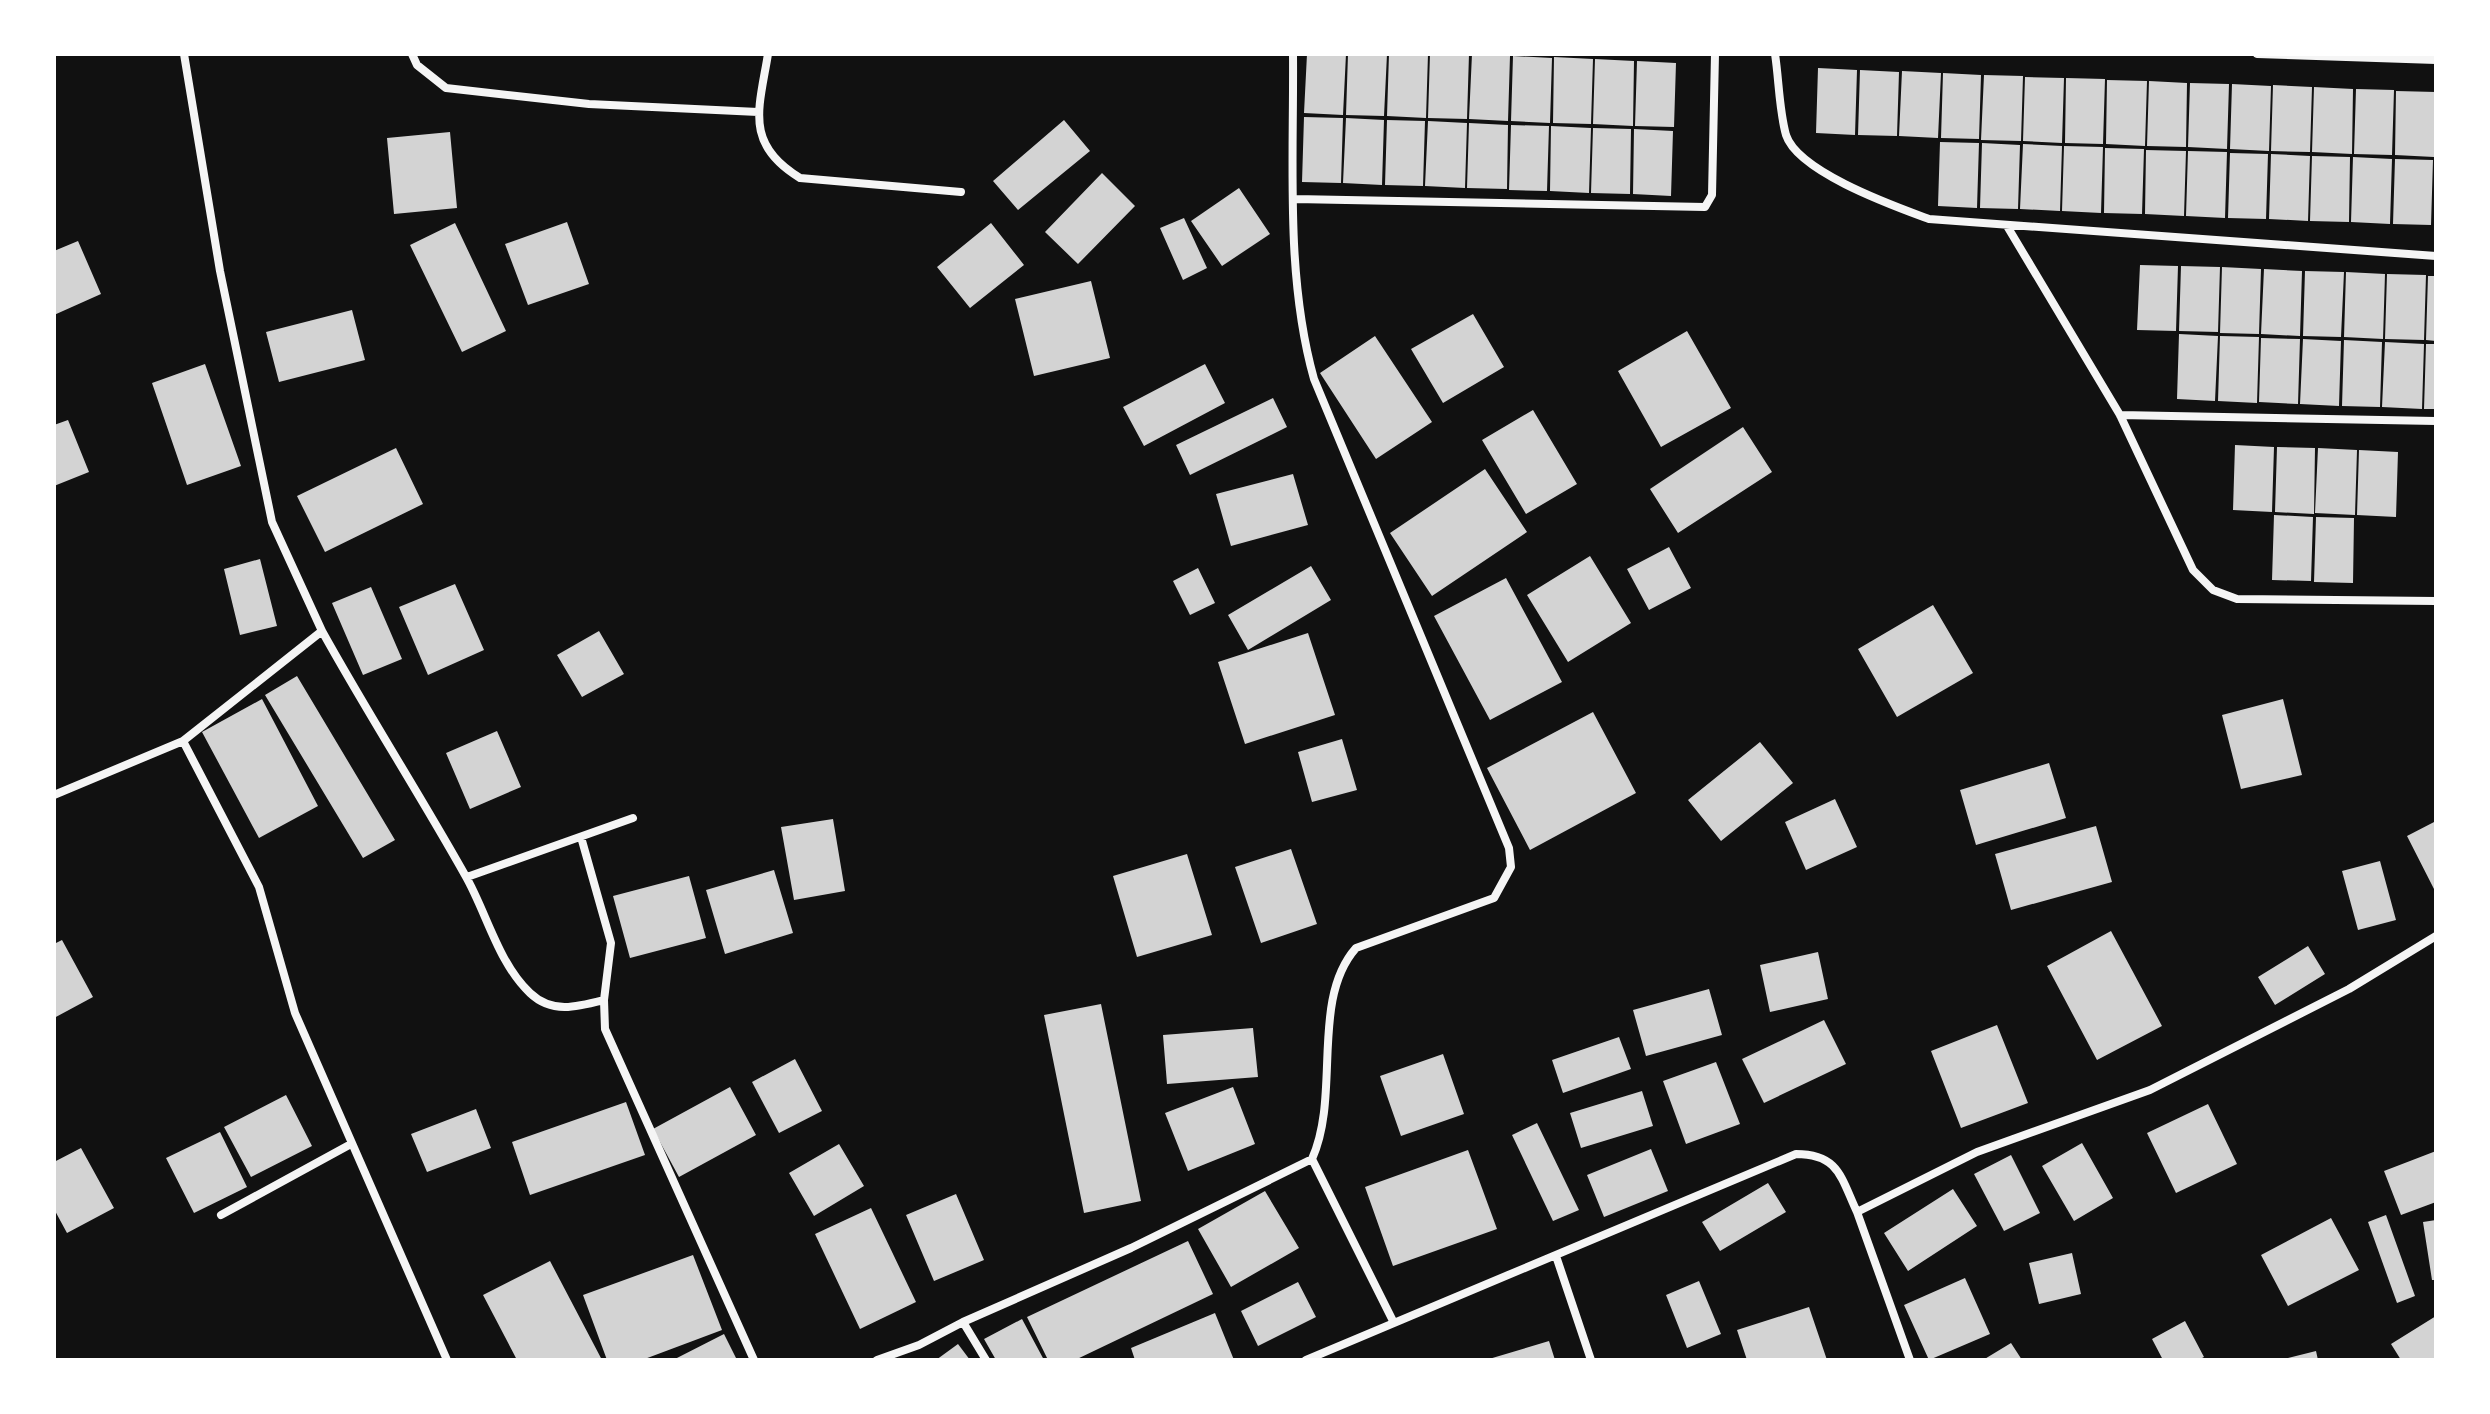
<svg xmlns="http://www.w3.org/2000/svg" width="2490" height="1414" font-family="'Times New Roman',serif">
  <rect width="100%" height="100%" fill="#111"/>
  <path fill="#d3d3d3" d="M1307,54h39l-3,61 -39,-2z
    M1348,54h39l-3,62 -38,-1z
    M1389,54h39l-2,64 -39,-2z
    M1430,54h39l-2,65 -39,-1z
    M1472,54l38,2 -2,65 -39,-2z
    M1513,56l39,2 -2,65 -39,-2z
    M1554,57l39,2 -2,65 -38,-1z
    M1595,59l39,2 -1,65 -40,-2z
    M1637,61l39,2 -2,64 -39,-1z
    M1818,68l39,2 -2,65 -39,-2z
    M1860,70l39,2 -2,64 -39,-1z
    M1902,71l39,2 -3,65 -39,-2z
    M1943,73l38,2 -2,64 -38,-1z
    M1984,75l39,1 -2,65 -40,-1z
    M2025,77l39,1 -2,65 -39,-2z
    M2066,78l39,1 -2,65 -38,-1z
    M2107,80l40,1 -2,65 -39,-2z
    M2149,81l38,2 -1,64 -39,-1z
    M2190,83l39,1 -2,65 -39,-2z
    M2232,84l39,2 -2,65 -39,-2z
    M2273,85l39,2 -2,65 -39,-1z
    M2314,87l39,2 -1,65 -40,-2z
    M2356,89l38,1 -2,65 -38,-1z
    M2396,91l40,1 -2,65 -39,-2z
    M1304,117l39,1 -2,65 -39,-1z
    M1346,118l38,2 -2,65 -39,-2z
    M1064,120l26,31 -72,59 -25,-29z
    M1387,120l38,1 -2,65 -38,-1z
    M1428,121l39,2 -2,65 -40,-2z
    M1469,123l39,2 -1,64 -40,-1z
    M1511,125l38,1 -2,65 -38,-1z
    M1551,126l40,2 -2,65 -39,-2z
    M1593,128l38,1 -1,65 -39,-1z
    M1634,129l39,2 -2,65 -38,-2z
    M450,132l7,76 -63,6 -7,-76z
    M1940,142l39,1 -2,65 -39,-2z
    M1982,143l38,2 -2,64 -38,-1z
    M2023,144l39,2 -2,65 -40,-2z
    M2064,146l39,1 -2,66 -39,-2z
    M2105,148l39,1 -2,65 -38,-1z
    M2146,150l40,1 -2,65 -39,-2z
    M2188,151l39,1 -2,66 -39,-2z
    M2230,153l38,1 -2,65 -38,-1z
    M2271,154l39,2 -2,65 -39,-2z
    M2312,156l38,1 -1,65 -39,-1z
    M2353,157l39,2 -2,65 -39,-2z
    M2395,159l38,1 -2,65 -38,-1z
    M1102,173l33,33 -57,58 -33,-32z
    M1239,188l31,46 -48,32 -31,-45z
    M1184,218l23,50 -24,12 -23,-52z
    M567,222l22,62 -61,21 -23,-61z
    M455,223l51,108 -44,21 -52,-107z
    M991,223l33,42 -54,43 -33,-41z
    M78,241l23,53 -47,21v-64z
    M2140,265l38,1 -2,65 -39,-1z
    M2181,266l39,1 -2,65 -39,-1z
    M2222,267l39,2 -2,65 -39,-1z
    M2264,269l38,2 -2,65 -39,-2z
    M2305,271l39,1 -3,65 -38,-1z
    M2346,272l39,2 -2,65 -39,-2z
    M2387,274l39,1 -2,65 -39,-1z
    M2428,276h8v65l-10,-1z
    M1091,281l19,77 -76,18 -19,-77z
    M352,310l13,50 -86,22 -13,-50z
    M1473,314l31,53 -61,36 -32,-54z
    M1687,331l44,77 -70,39 -43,-76z
    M2179,334l39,2 -3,65 -38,-2z
    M1375,336l57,86 -56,37 -56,-86z
    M2220,336l39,1 -2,66 -39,-2z
    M2261,338l39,1 -2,65 -39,-2z
    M2303,339l38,2 -2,65 -39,-2z
    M2344,340l38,2 -2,65 -38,-1z
    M2385,342l39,2 -2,65 -40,-2z
    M2426,344h10v65h-12z
    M205,364l36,102 -54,19 -35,-102z
    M1205,364l20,39 -81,43 -21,-39z
    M1273,398l14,29 -97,48 -14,-30z
    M1533,410l44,74 -51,30 -44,-74z
    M68,420l21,52 -35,14v-61z
    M1743,427l29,45 -94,61 -28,-44z
    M2235,445l39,2 -2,65 -39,-2z
    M2277,447l38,1 -1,66 -39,-2z
    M396,448l27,56 -98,48 -28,-56z
    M2318,448l39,2 -2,65 -40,-2z
    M2359,450l39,2 -2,65 -39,-2z
    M1485,469l42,63 -95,64 -42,-63z
    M1293,474l15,51 -77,21 -15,-52z
    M2274,515l39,2 -2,64 -39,-1z
    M2316,517l38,1 -1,65 -39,-1z
    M1669,547l22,41 -42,22 -22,-41z
    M1590,556l41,67 -63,39 -41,-67z
    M260,559l17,67 -37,9 -16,-66z
    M1311,566l20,34 -83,50 -20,-35z
    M1198,568l17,35 -25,12 -17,-34z
    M1506,578l56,104 -72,38 -56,-104z
    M455,584l29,66 -56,25 -29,-68z
    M371,587l31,72 -39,16 -31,-72z
    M1933,605l40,68 -76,44 -39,-68z
    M599,631l25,43 -42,23 -25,-42z
    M1308,633l27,82 -90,29 -27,-82z
    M297,676l98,164 -32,18 -98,-163z
    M262,699l56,107 -59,32 -57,-106z
    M2283,699l19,76 -61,14 -19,-74z
    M1593,712l43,81 -106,57 -43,-82z
    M497,731l24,56 -51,22 -24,-56z
    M1342,739l15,51 -45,12 -14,-50z
    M1760,742l33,41 -72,58 -33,-41z
    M2049,763l17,55 -90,27 -16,-55z
    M1835,799l22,48 -51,23 -21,-48z
    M833,819l12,72 -51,9 -13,-73z
    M2436,821v67l-2,1 -27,-53z
    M2096,826l16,56 -101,28 -16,-56z
    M1291,849l26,75 -56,19 -26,-76z
    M1187,854l25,81 -75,22 -24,-81z
    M2380,861l16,59 -38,10 -16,-59z
    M774,870l19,63 -68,21 -19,-64z
    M689,876l17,62 -76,20 -17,-62z
    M2111,931l51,95 -65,34 -50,-94z
    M62,940l31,57 -39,21v-74z
    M2308,946l17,28 -50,31 -17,-28z
    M1818,952l10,47 -58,13 -10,-47z
    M1709,989l13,46 -76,21 -13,-46z
    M1101,1004l40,197 -57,12 -40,-198z
    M1824,1020l22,44 -82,39 -22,-44z
    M1997,1025l31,78 -67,25 -30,-77z
    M1253,1028l5,49 -91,7 -4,-49z
    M1619,1037l12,32 -68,24 -11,-33z
    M1443,1054l21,60 -63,22 -21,-60z
    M795,1059l27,52 -43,22 -27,-51z
    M1716,1062l24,62 -54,20 -23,-63z
    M730,1087l26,48 -77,42 -26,-48z
    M1233,1087l22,57 -67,27 -23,-58z
    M1642,1091l11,35 -72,22 -11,-35z
    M286,1095l26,51 -61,31 -27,-50z
    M626,1102l19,53 -115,40 -18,-53z
    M2208,1104l29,60 -61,29 -29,-60z
    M476,1109l15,39 -64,24 -16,-38z
    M1537,1123l42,87 -26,11 -41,-86z
    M220,1132l27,55 -53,26 -28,-55z
    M2082,1143l31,55 -39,23 -32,-55z
    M839,1144l25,42 -50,30 -25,-43z
    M81,1148l33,60 -47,25 -13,-24v-47z
    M1651,1149l17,42 -64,26 -17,-42z
    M1468,1150l29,79 -104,37 -28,-79z
    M2436,1151v51l-35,13 -17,-44z
    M2011,1155l29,58 -36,18 -30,-57z
    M1768,1183l18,29 -66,39 -18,-29z
    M1953,1189l24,37 -69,45 -24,-38z
    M1265,1191l34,57 -68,39 -33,-58z
    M956,1194l28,66 -50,21 -28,-66z
    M871,1208l45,94 -56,27 -45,-95z
    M2386,1215l29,81 -18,7 -29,-81z
    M2331,1218l28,52 -71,36 -27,-51z
    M2436,1220v60h-4l-9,-58z
    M1188,1241l25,53 -138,66h-27l-21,-43z
    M2072,1253l9,41 -42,10 -10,-41z
    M693,1255l29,75 -80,30h-35l-24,-65z
    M550,1261l52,99h-85l-34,-65z
    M1965,1278l25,56 -61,26 -25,-55z
    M1699,1281l22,53 -34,14 -21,-53z
    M1298,1282l18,35 -58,29 -17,-35z
    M1809,1307l18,53h-80l-10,-30z
    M1215,1313l19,47h-99l-4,-12z
    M2436,1316v43l-35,1 -10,-16z
    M1022,1319l22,41h-48l-12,-21z
    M2185,1321l19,36 -6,3h-35l-11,-21z
    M724,1334l13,26h-64z
    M1549,1341l6,19h-66v-1z
    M2011,1343l11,17h-39z
    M958,1344l12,16h-34z
    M2316,1351l2,9h-34v-1z"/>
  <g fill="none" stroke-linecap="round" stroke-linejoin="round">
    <path stroke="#f5f5f5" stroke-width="8" d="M184,54l36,217 52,251 50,109 -139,110 76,146 36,126 152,347
      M412,54l5,11 29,23 143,16 169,8
      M768,54c-9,55 -24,90 32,124l161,14
      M1775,54c4,26 4,56 11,81 12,37 108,71 143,84l507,37
      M2257,54l179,6
      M1295,199l410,8 7,-12 3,-141
      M2007,226l113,189 73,155 20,20 24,9 199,2
      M2120,415l316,6
      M322,631c46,83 97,162 143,244 21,36 33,88 65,118 22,21 47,14 74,7l1,29 149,331
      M54,795l129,-54
      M581,837l30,106 -7,57
      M467,877l166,-59
      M1312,1159l82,164
      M1857,1212l53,148
      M221,1215l130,-71
      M1556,1256l35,104
      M963,1322l168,-74 181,-89c29,-64 -2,-159 44,-211l138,-50 17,-31 -2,-19 -195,-469c-29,-103 -20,-219 -21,-325
      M877,1360l42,-15 44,-23 23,38
      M1306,1360l490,-206c43,0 45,24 61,58l120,-60 173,-62 199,-101 87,-53"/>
  </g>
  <rect width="2490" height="1414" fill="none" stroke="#ffffff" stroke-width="112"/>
</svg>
